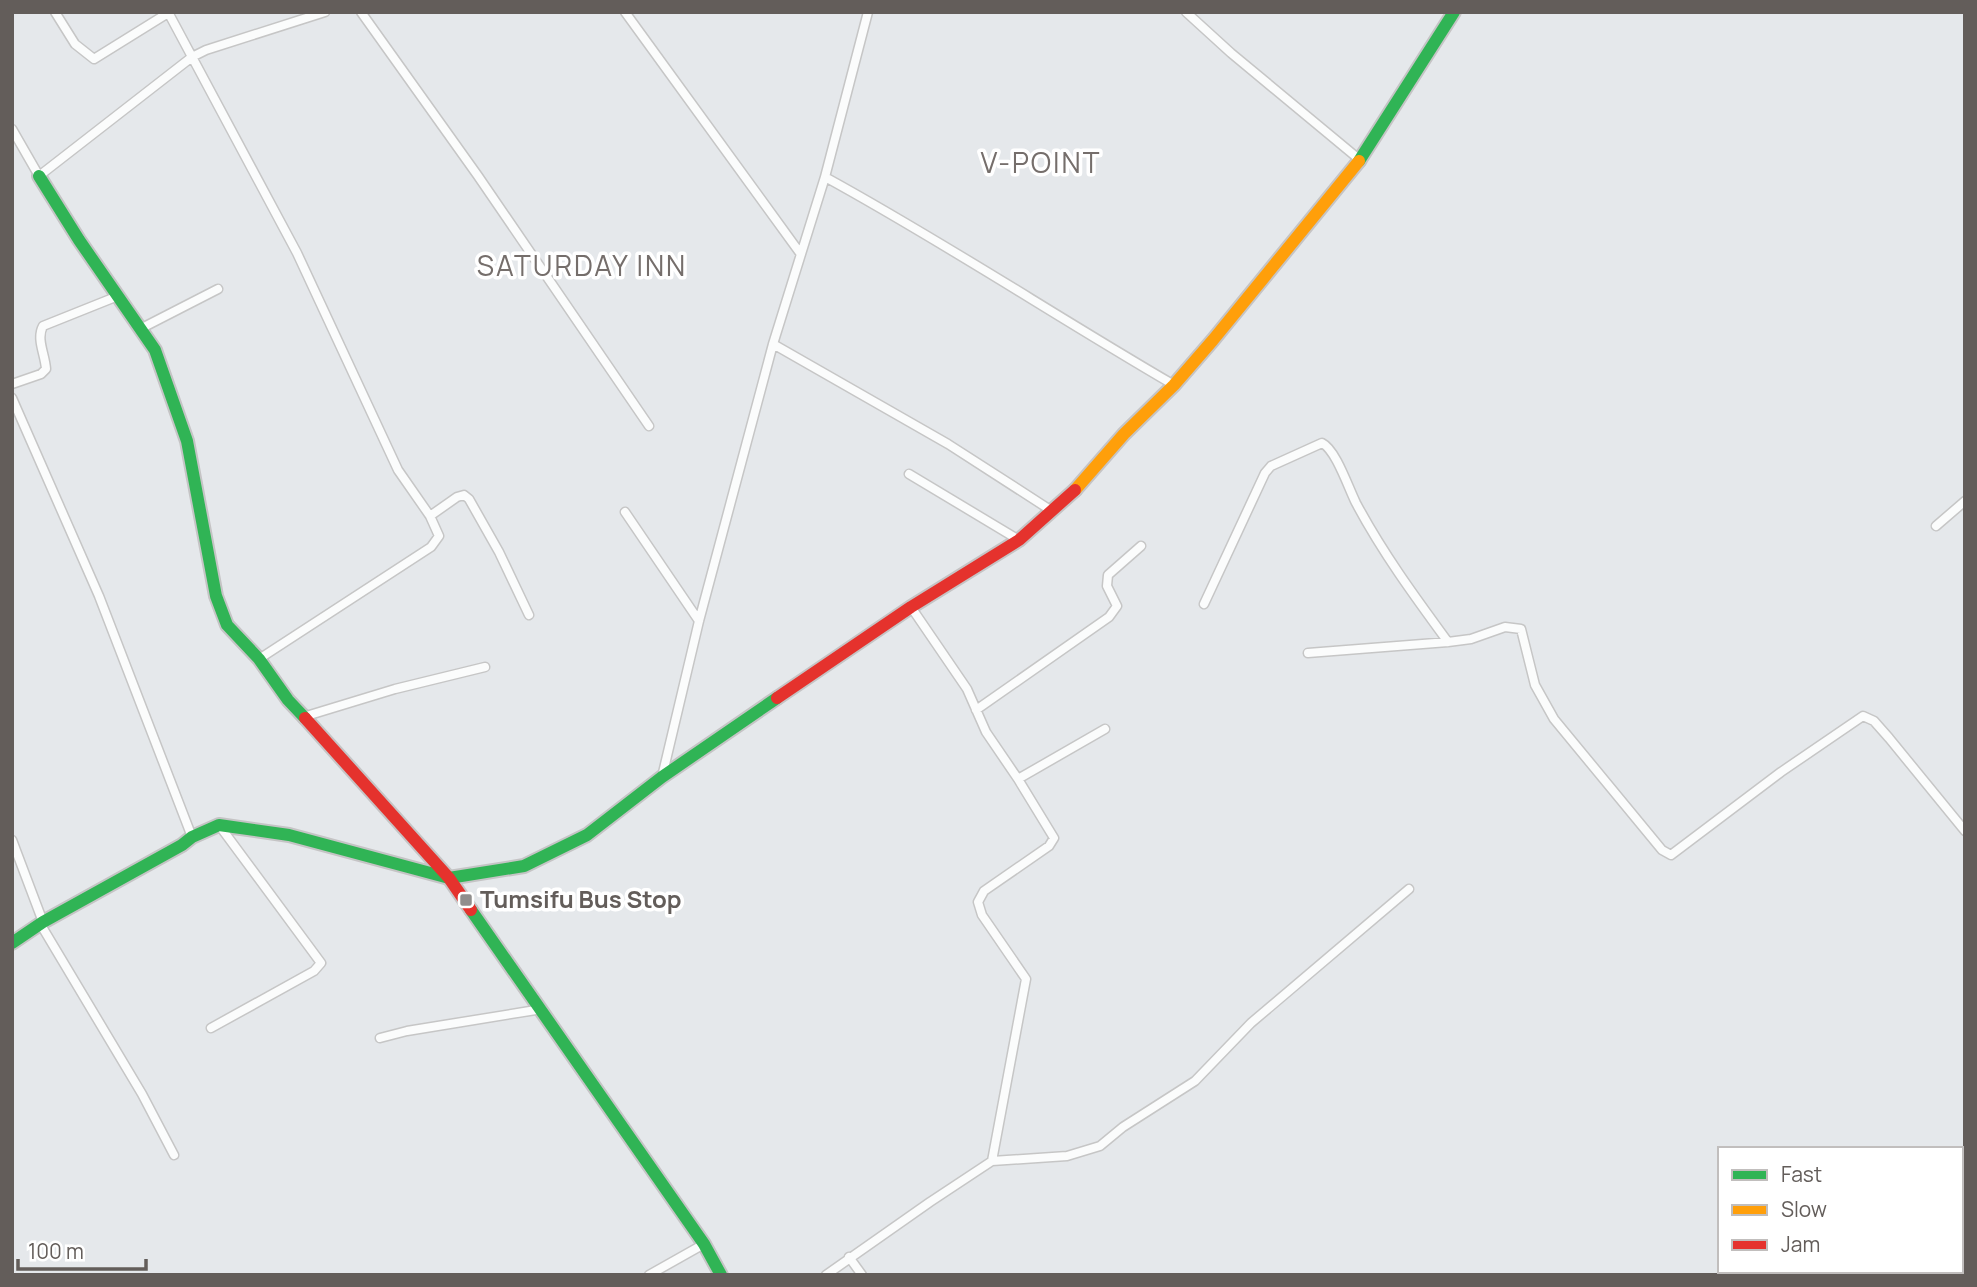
<svg xmlns="http://www.w3.org/2000/svg" width="1977" height="1287" font-family="Manrope,sans-serif">
  <rect width="100%" height="100%" fill="#e5e8eb"/>
  <g fill="none" stroke-linecap="round" stroke-linejoin="round">
    <g stroke="#c6c6c6" stroke-width="11">
      <path id="street" d="M55,12l20,32 19,15 74,-46
        M168,12l129,241 101,217 32,46
        M361,12l117,164 171,250
        M625,12l175,241
        M1186,12l45,41 129,107
        M12,129l27,47 153,-119 14,-7 119,-38
        M825,177c119,65 232,140 349,208
        M140,329l78,-40
        M773,344l175,100 104,67
        M12,384l29,-10 5,-5c-1,-15 -10,-30 -3,-43l75,-30
        M12,398l87,198 93,241
        M909,474l110,66
        M625,512l74,109
        M1936,526l29,-25
        M1204,604l61,-131 6,-7 51,-23c14,7 26,44 34,60 26,49 59,94 92,139
        M911,607l56,82 19,43 32,47 87,-50
        M1308,653l140,-11 23,-3 34,-12 16,2 14,56 19,34 108,131 9,5 110,-83 82,-56 11,5 15,17 76,93
        M259,659l172,-112 8,-11 -9,-20 27,-19 7,-2 5,4 30,53 30,63
        M976,710l133,-93 8,-11 -10,-20 1,-11 33,-29
        M303,717l92,-28 90,-22
        M662,777l37,-156 74,-277 52,-167 43,-165
        M12,840l31,82
        M41,925l101,169 32,61
        M211,1028l103,-57 7,-8 -102,-138
        M380,1038l27,-7 135,-22
        M992,1161l34,-182 -44,-64 -4,-13 6,-11 65,-45 5,-8 -36,-59
        M849,1257l13,18
        M649,1275l55,-31
        M826,1275l104,-73 62,-41 75,-5 33,-10 23,-19 72,-46 56,-58 158,-134"/>
    </g>
    <g stroke="#c5c4c5" stroke-width="16">
      <path id="fast" d="M1359,161l95,-149
        M39,176l40,64 76,110 32,91 29,155 11,29 32,34 29,41 17,18
        M471,910l233,334 17,31
        M12,943l31,-21 139,-77 10,-8 27,-12 70,10 160,43 75,-12 63,-31 75,-58 115,-79"/>
    </g>
    <g stroke="#c5c4c5" stroke-width="16">
      <path id="slow" d="M1075,490l49,-56 50,-49 39,-45 146,-179"/>
    </g>
    <g stroke="#c5c4c5" stroke-width="16">
      <path id="jam" d="M777,698l134,-91 108,-67 56,-50
        M305,718l144,160 22,32"/>
    </g>
    <use href="#street" stroke="#fbfcfc" stroke-width="8"/>
    <use href="#fast" stroke="#30b455" stroke-width="12"/>
    <use href="#slow" stroke="#ff9f0a" stroke-width="12"/>
    <use href="#jam" stroke="#e5322d" stroke-width="12"/>
  </g>
  <rect fill="#908e8d" stroke="#fff" stroke-width="2.5" x="459" y="893" width="14" height="14" rx="3.5"/>
  <g text-anchor="middle" stroke-width="7" stroke-linejoin="round" paint-order="stroke">
    <g font-size="24" font-weight="bold" fill="#635d5a" stroke="#fff" text-anchor="start">
      <text x="480" y="908">Tumsifu Bus Stop</text>
    </g>
    <g font-size="28" letter-spacing="2" fill="#756e6b" stroke="#fff">
      <text x="1041" y="173">V-POINT</text>
      <text x="582" y="276">SATURDAY INN</text>
    </g>
  </g>
  <rect width="1977" height="1287" fill="none" stroke="#635d5a" stroke-width="28"/>
  <rect x="1718" y="1147" width="245" height="126" fill="#ffffff" stroke="#c1bebd" stroke-width="2"/>
  <rect x="1732" y="1170" width="35" height="10" fill="#30b455" stroke="#c1bebd" stroke-width="2"/>
  <text x="1781" y="1182" font-size="21" fill="#635d5a">Fast</text>
  <rect x="1732" y="1205" width="35" height="10" fill="#ff9f0a" stroke="#c1bebd" stroke-width="2"/>
  <text x="1781" y="1217" font-size="21" fill="#635d5a">Slow</text>
  <rect x="1732" y="1240" width="35" height="10" fill="#e5322d" stroke="#c1bebd" stroke-width="2"/>
  <text x="1781" y="1252" font-size="21" fill="#635d5a">Jam</text>
  <path d="M18 1259v10h128v-10" fill="none" stroke="#635d5a" stroke-width="3.5"/>
  <text x="28" y="1259" font-size="21" fill="#635d5a" stroke="#ffffff" stroke-width="5" paint-order="stroke">100 m</text>
</svg>
